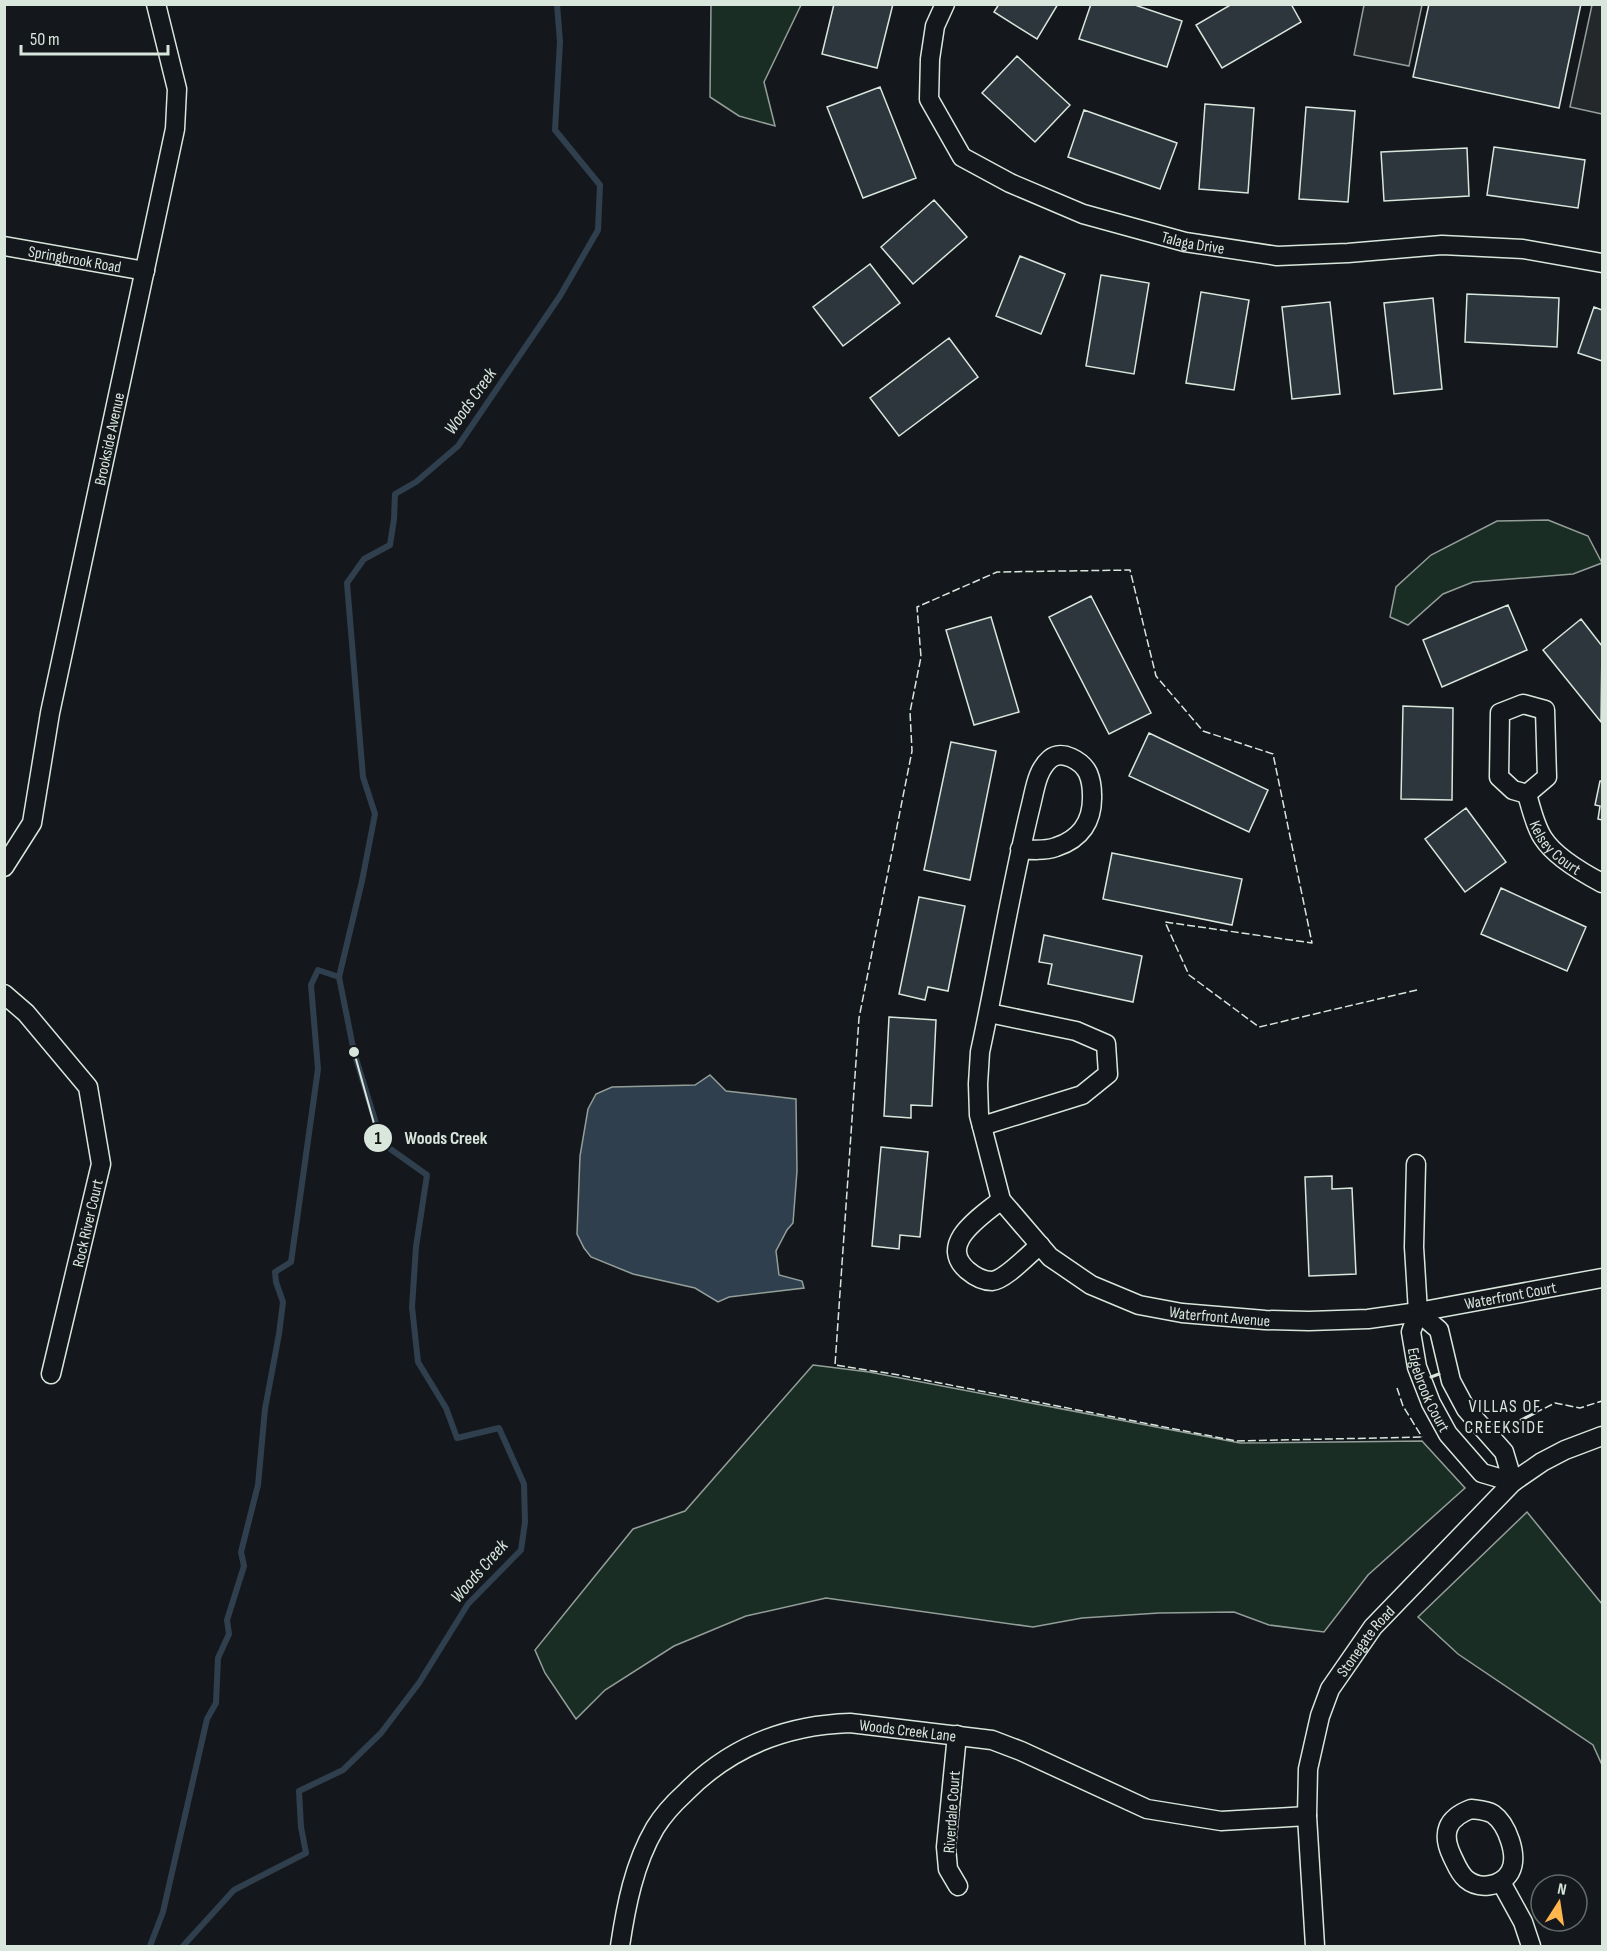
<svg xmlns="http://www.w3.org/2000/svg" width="1607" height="1951" font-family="'Sofia Sans Condensed',sans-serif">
  <rect width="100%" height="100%" fill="#14181c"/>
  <path fill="#1a2d24" stroke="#939e99" stroke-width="1.5" d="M711,5h90l-37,77 11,44 -36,-10 -29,-19z
    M1548,520l40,16 14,27 -29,11 -100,8 -30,12 -35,31 -18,-8 6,-30 35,-32 66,-34z
    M813,1365l56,7 371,71 182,-2 43,47 -97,87 -44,57 -55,-7 -35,-13 -75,1 -77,5 -49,9 -207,-29 -80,18 -72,30 -69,44 -29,29 -31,-46 -10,-23 98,-121 52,-18z
    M1527,1512l75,92v161l-9,-20 -135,-91 -40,-37z"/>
  <path fill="#24282b" stroke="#939e99" stroke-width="1.5" d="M1364,5h58l-13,61 -55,-11z
    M1592,5h10v109l-32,-7z"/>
  <path fill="#2f3f4d" stroke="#939e99" stroke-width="1.5" d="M710,1075l16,16 70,8 1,72 -4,52 -6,7 -11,21 3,24 23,6 2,7 -75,9 -11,5 -23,-14 -62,-14 -42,-17 -7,-9 -7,-14 3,-78 8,-47 8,-15 16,-7 83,-2z"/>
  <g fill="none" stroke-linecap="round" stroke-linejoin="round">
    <path stroke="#2f3f4d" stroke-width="6" d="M150,1946l13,-34 44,-193 9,-16 2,-45 11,-24 -2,-14 17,-54 -3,-14 17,-67 7,-76 14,-75 4,-32 -7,-20 -1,-10 16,-10 27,-193 -7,-84 7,-15 21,7
      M183,1946l51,-56 72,-37 -5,-26 -2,-36 44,-21 38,-37 38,-50 49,-79 53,-54 4,-28 -1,-38 -25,-56 -42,10 -11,-30 -28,-46 -6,-55 4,-60 11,-72 -45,-32 -28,-91 -15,-75 23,-96 13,-67 -12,-37 -16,-194 17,-24 26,-14 4,-26 1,-25 21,-12 42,-36 102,-150 38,-66 2,-45 -45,-55 5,-88 -3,-38"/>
  </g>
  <path fill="#2c363c" stroke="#d8e6dc" stroke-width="1.5" d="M834,4h59l-16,64 -55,-14z
    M999,4h59l-21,35 -43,-27z
    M1091,4h41l50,17 -15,46 -88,-28z
    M1232,4h59l10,18 -79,46 -26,-43z
    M1429,4h152l-22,104 -146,-31z
    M1017,56l53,49 -35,37 -53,-49z
    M880,87l36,91 -53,20 -36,-91z
    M1205,104l49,4 -6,85 -49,-4z
    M1306,107l49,4 -7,91 -49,-3z
    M1084,110l93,33 -17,46 -92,-32z
    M1494,147l91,13 -7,48 -91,-13z
    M1467,148l2,48 -85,5 -3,-49z
    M934,200l33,37 -54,47 -32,-37z
    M1020,256l45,18 -24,60 -45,-18z
    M870,264l30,39 -57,43 -30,-39z
    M1101,275l48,8 -15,91 -48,-8z
    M1201,292l48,8 -15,90 -48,-7z
    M1467,294l92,4 -2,49 -92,-5z
    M1433,298l9,91 -48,5 -10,-91z
    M1330,302l10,92 -48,5 -10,-92z
    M1594,307l8,3v51l-24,-8z
    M949,338l29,39 -79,59 -29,-38z
    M1091,596l60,117 -42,21 -60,-117z
    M1508,605l19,45 -85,37 -19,-47z
    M991,617l28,95 -45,13 -28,-95z
    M1581,619l21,27 -1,76 -58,-72z
    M1403,706l50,2 -1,92 -51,-1z
    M1149,733l119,57 -19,42 -120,-56z
    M951,742l45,9 -26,129 -46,-10z
    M1600,781h2v39l-4,-1 2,-13 -5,-1z
    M1466,808l40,54 -41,30 -40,-53z
    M1112,853l130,26 -10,46 -129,-26z
    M1501,888l85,39 -19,44 -86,-37z
    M919,897l46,9 -17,85 -20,-4 -3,13 -26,-6z
    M1044,935l98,21 -9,46 -85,-18 4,-20 -13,-2z
    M889,1017l47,3 -4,86 -21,-1v13l-27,-2z
    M881,1147l47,5 -8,85 -20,-2 -1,14 -27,-3z
    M1332,1176v13l20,-1 4,86 -47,2 -4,-99z"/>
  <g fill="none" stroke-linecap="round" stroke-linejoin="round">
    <g stroke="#d8e6dc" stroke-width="21">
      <g id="minor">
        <path id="s1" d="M945,4l-10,22 -5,33 -1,40 33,58 48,26 73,31 102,28 92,14 71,-3 94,-8 81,4 79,14"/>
        <path id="s2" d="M4,246l141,25"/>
        <path d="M1523,704l22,6 2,67 -20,17 -14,-4 -14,-13 1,-64z"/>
        <path id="s3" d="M1527,794c4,14 8,32 16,44 12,19 40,35 59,45"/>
        <path id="s4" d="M1020,849c12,1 25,2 36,-2 25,-8 37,-26 36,-52 0,-7 -1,-15 -4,-22 -6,-12 -26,-24 -38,-14 -13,11 -15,30 -19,46 -20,81 -33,164 -51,247l-2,32 1,31 22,85 49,57 41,28 48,20 43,8 83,7 44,1 59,-2 50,-7 184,-34"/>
        <path id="s5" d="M4,867l28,-44 18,-110 125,-584 2,-40 -21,-85"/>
        <path d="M4,994l22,19 62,74 13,77 -50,210"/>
        <path d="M982,1126l100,-31 26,-21 -2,-30 -30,-13 -87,-18"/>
        <path id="s6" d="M1416,1164l-2,83 4,65 -7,20 6,35 14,36 17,31 34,39 31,9 -9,-30 -38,-43 -15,-28 -12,-51 -21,-18"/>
        <path d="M1001,1200c-19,16 -64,43 -34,70 7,6 16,11 25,11 13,-1 37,-27 48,-36"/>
        <path d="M957,1735l-11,112 2,22 10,17"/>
        <path d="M1471,1809c7,1 15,1 22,5 14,10 26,42 17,58 -9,15 -31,18 -44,7 -7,-6 -10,-15 -14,-23 -11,-23 -5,-38 19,-47z"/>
        <path d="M1501,1882l22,40 8,24"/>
        <path id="s7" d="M620,1946c6,-40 14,-82 35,-118 8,-13 19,-25 30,-35 45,-46 102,-68 165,-70l142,17 29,11 126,58 74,12 86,-5"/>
        <path id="s8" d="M1315,1946l-8,-130 1,-47 12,-53 10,-27 43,-62 140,-145 29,-20 23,-12 37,-14"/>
      </g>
    </g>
    <use href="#minor" stroke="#14181c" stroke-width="18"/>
    <path stroke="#d8e6dc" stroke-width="1.5" stroke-dasharray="8 3" stroke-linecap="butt" d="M1417,990l-158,37 -70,-52 -24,-53 147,21 -39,-189 -70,-23 -47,-55 -26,-106 -133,2 -80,35 4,50 -11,55 2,39 -53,267 -24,347 64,10 337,66 186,-4
      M1397,1388l6,18 19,31
      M1535,1413l20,-10 25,5 22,-7"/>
    <path stroke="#d8e6dc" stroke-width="3" d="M1431,1377l8,-3
      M1521,1420l14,-7"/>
  </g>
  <g text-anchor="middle" stroke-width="4.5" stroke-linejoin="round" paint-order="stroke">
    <g font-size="16" fill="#d8e6dc" stroke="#14181c">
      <text dy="6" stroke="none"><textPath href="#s1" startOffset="412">Talaga Drive</textPath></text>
      <text dy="6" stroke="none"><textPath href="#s2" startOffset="72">Springbrook Road</textPath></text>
      <text dy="6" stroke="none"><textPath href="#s5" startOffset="444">Brookside Avenue</textPath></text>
      <text dy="6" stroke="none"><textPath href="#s3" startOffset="62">Kelsey Court</textPath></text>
      <text transform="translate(87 1223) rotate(-77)" y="6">Rock River Court</text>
      <text dy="6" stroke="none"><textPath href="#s4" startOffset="1178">Waterfront Court</textPath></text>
      <text dy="6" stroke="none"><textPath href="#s4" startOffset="885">Waterfront Avenue</textPath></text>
      <text dy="6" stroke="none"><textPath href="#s6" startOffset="230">Edgebrook Court</textPath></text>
      <text dy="6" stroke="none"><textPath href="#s8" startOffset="320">Stonegate Road</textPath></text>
      <text dy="6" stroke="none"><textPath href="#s7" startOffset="412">Woods Creek Lane</textPath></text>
      <text transform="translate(951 1812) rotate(-86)" y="6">Riverdale Court</text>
    </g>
    <g font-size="18" font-style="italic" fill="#d8e6dc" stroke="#14181c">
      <text transform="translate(470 401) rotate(-55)" y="6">Woods Creek</text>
      <text transform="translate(479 1571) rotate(-49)" y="6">Woods Creek</text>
    </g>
    <g font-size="18" letter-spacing="1.5" fill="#d8e6dc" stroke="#14181c">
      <text x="1505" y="1412">VILLAS OF<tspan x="1505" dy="21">CREEKSIDE</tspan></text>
    </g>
  </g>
  <path fill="none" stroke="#d8e6dc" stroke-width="2" d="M354 1052L378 1138"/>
  <g fill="#d8e6dc" stroke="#14181c" stroke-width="2">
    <circle cx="354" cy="1052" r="6"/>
    <circle cx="378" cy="1138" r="15"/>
  </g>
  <g font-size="18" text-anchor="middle" font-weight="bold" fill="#111">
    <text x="378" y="1144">1</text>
  </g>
  <g font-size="18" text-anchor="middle" font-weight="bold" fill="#d8e6dc" stroke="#14181c" stroke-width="4.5" stroke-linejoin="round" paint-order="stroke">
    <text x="446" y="1144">Woods Creek</text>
  </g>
  <rect width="1607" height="1951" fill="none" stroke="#d8e6dc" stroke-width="12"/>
  <g transform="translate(1559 1903) rotate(12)"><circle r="28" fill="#14181c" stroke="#626a69" stroke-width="1.5"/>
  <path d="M0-4.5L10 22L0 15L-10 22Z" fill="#ffb74d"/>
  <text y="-9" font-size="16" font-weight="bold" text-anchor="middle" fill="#d8e6dc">N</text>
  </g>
  <path d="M21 45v9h147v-9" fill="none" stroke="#d8e6dc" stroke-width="3"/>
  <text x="30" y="45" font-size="18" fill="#d8e6dc" stroke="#14181c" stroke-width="4.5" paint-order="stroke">50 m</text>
</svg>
